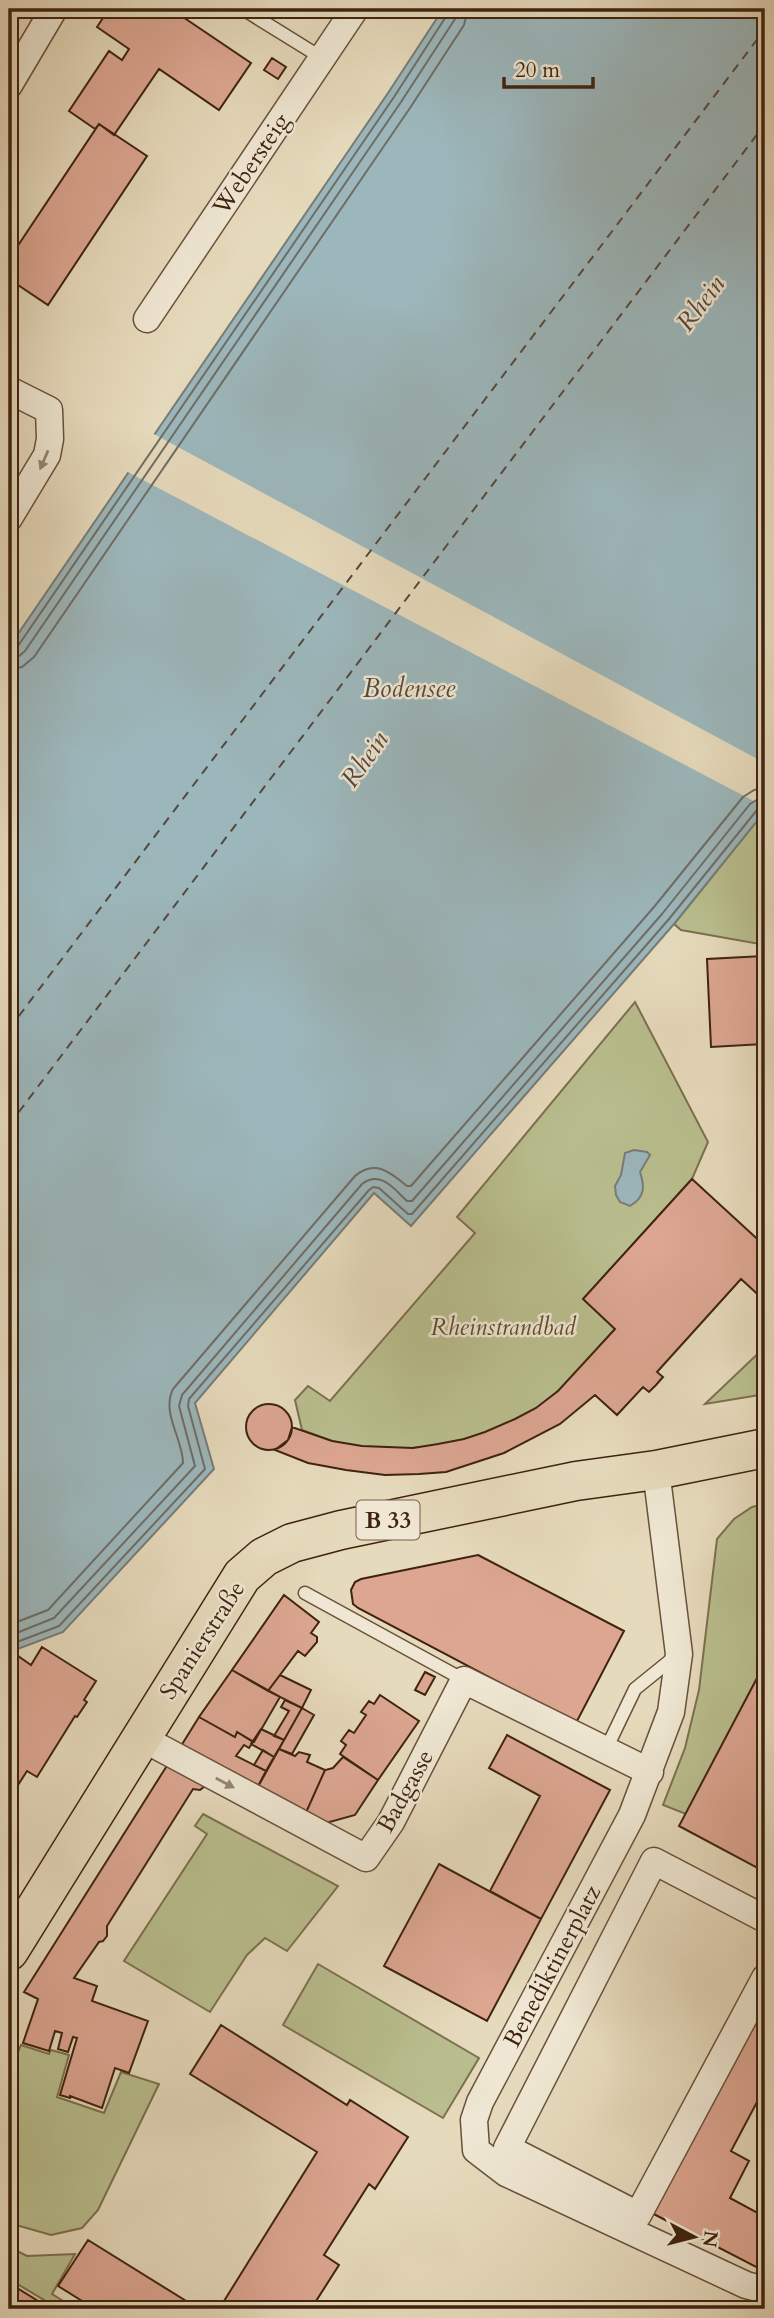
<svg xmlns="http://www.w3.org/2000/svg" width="774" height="2318" font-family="Cardo,serif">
  <rect width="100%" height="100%" fill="#e6dabc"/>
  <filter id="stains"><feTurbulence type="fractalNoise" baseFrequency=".00286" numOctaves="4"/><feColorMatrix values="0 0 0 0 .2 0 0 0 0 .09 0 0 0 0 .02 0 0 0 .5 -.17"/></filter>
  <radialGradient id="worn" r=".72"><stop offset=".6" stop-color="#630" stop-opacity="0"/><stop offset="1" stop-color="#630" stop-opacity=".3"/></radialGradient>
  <path fill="#b9be8e" stroke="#7c704f" stroke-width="2" d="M765,811v134l-84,-15 -7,-6z
    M635,1002l73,140 -16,37 -109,120 32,30c-25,27 -49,60 -80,80 -57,36 -137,49 -203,32 -10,-3 -20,-8 -30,-11l-7,-30 13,-14 22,15 145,-168 -18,-16z
    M765,1347v47l-60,10z
    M765,1504v159l-79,151 -23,-9 22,-57 14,-58 18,-151 17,-20 18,-12z
    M203,1814l135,72 -51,65 -22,-13 -18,17 -37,57 -86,-51 83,-127 -12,-8z
    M318,1964l161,94 -36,60 -160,-93z
    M21,2045l28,9 2,-4 18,5 -12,42 47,16 17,-41 38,12 -61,126 -16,18 -31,7 -42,-12v-151z
    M9,2247l18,9 48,-2 -23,40 24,15h-17l-50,-30z"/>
  <path fill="#9cb7bc" stroke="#777c77" stroke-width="2" d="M443,9h322v802l-91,113 -263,302 -37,-33 -179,210 19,66 -151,163 -51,19 -3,5v-1009l379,-554z
    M634,1150l13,2 3,3 -10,17c5,15 5,25 -10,34l-10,-4 -4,-7 -1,-9 6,-11 4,-22z"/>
  <path fill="#e6dabc" d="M150,432l615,331v44l-641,-337z"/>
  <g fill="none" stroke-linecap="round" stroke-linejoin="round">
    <path stroke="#6e6d66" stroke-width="2" d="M9,650l9,-4 376,-549 53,-82 1,-6
      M9,659l9,-2 7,-6 376,-549 54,-83 2,-10
      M9,669l13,-2 12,-10 376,-549 54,-83 4,-16
      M9,1625l39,-15 135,-147c0,-24 -22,-50 -10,-74l182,-213c20,-17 35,-4 52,10h4l243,-279 89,-110 11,-7 11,-2
      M9,1636l45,-18 141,-152 -16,-60 3,-11 180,-211c19,-14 32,5 45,17h5l250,-287 88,-110 8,-5 7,-1
      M9,1645l50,-19 146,-157 -17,-63 1,-7 180,-209 4,-3 6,1 29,26h4l257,-295 88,-109 8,-3"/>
    <path stroke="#56483b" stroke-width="2" stroke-dasharray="9 7" stroke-linecap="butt" d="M9,1029l756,-1000
      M9,1125l756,-1001"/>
  </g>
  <path fill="#dca691" stroke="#3f2310" stroke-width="2" d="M109,9h62l80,54 -32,47 -60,-41 -45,66 -15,-11 -4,5 -26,-18 40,-60 13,9 7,-11 -32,-22z
    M272,58l14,9 -8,12 -14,-9z
    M99,124l48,32 -99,149 -39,-26v-20z
    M765,956v88l-54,3 -4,-88z
    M692,1179l73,67v55l-24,-22 -84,93 6,5 -7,8 -7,7 -6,-5 -26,28 -22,-20 -35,29 -56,29 -58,19 -27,2 -34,1 -39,-5 -38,-7 -33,-13 13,-10 4,-13 40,14 30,5 51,2 25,-4 26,-5 21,-7 30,-13 21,-11 22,-17 57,-62 -32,-30z
    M246 1427a23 23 0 1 1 46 0a23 23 0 1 1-46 0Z
    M478,1555l146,76 -48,92 -218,-115 -5,-4 -2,-14 4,-8 6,-3z
    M284,1595l35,27 -8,11 6,4v5l-12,14 -7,-5 -30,40 -36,-21z
    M42,1647l54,34 -12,19 3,2 -10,15 -2,-1 -38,61 -10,-6 -18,28v-128l9,-15 13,9z
    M765,1663l-1,144 1,65 -86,-46z
    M232,1670l48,27 -26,45 -17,-10 -2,5 -36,-20z
    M425,1672l10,5 -10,18 -10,-5z
    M280,1675l31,15 -9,18 -34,-17z
    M380,1695l39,26 -41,59 -38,-26 6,-9 -5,-4 8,-11 5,3 12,-18 -5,-3 8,-11 5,3z
    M285,1700l17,8 -18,32 -10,-4 15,-25 -8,-4z
    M302,1708l12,7 -22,39 -13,-5z
    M199,1717l36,20 2,-5 16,10 -4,6 -5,-3 -8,11 30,15 -11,21 -74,-46z
    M261,1729l23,11 -10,17 -23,-13z
    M507,1735l103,55 -69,129 -51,-28 50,-95 -51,-28z
    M279,1749l16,7 4,-4 11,3 -3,7 18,8 -21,47 -49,-25z
    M263,1750l11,7 -8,14 -12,-6z
    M343,1757l35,23 -23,35 -36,10 -15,-8 21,-47 8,-2z
    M168,1764l37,22 -5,4 -7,-1 -86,137v10l-4,5 -4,1 -25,36 23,8 -5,15 56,20 -19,52 -14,-5 -13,40 -32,-12v2l-10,-3 17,-57 -4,-1 -5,15 -10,-3 4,-16 -7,-2 -6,20 -26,-8 15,-44 -14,-7z
    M439,1864l102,55 -54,102 -103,-55z
    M765,1980v107l-34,64 18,10 -19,37 35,19v42l-5,10 -116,-60z
    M221,2025l126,80 3,-5 58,37 -33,52 -6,-5 -45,71 15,10 -28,44h-92l98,-157 -127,-78z
    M88,2240l111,69h-104l-37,-23z
    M9,2283l42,26h-42z"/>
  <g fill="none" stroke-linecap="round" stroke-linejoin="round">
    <g stroke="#69513b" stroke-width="15">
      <path id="lane" d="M243,9l79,49
        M305,1593l159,87
        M610,1741l25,-52 42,-34"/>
    </g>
    <g stroke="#69513b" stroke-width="29">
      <path id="street" d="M9,85l45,-76
        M147,319l208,-310
        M9,390l40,20 1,29 -3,16 -38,63
        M656,1470l23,184 -8,58 -39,103 -152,287 -6,18 2,30 30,23 240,112 19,5
        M140,1737l226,121 25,-36 73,-142 186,92
        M765,1919l-111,-58 -147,287 131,67 127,-237"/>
    </g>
    <g stroke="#3f2310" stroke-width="41">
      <path id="primary" d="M9,1951l233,-375 22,-19 28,-14 49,-13 235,-49 80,-11 109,-22"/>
    </g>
    <use href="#lane" stroke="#efe7d3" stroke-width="12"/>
    <use href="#street" stroke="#efe7d3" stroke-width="26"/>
    <use href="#primary" stroke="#e6dabc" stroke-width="38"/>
  </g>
  <defs><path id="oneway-solid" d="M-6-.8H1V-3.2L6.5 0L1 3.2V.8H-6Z" transform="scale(1.75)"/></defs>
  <g fill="#978572">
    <use href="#oneway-solid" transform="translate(44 460) rotate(113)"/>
    <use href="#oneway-solid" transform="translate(225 1783) rotate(28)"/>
  </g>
  <g text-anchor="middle" stroke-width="5" stroke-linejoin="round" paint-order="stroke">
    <rect fill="#efe7d3" stroke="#745e4a" stroke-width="2" x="356.5" y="1500.5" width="63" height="39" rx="5"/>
    <g font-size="23" font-weight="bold" fill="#3f2310">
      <text x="388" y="1528">B 33</text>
    </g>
    <g font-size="24" fill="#3f2310" stroke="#efe7d3">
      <text transform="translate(251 164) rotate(-56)" y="8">Webersteig</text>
      <text transform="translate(202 1640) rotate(-57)" y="8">Spanierstraße</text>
      <text transform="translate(405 1791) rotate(-61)" y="8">Badgasse</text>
      <text transform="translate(552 1966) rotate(-62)" y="8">Benediktinerplatz</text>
    </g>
    <g font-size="24" font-style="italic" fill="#5e4a30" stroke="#efe7d3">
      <text x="503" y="1335">Rheinstrandbad</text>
    </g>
    <g font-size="26" font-style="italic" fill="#56483b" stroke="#efe7d3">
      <text transform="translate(700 303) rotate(-53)" y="9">Rhein</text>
      <text x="409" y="697">Bodensee</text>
      <text transform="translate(364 759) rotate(-55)" y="9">Rhein</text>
    </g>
  </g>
  <rect width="774" height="2318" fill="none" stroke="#e6dabc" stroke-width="35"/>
  <rect x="10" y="10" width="753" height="2297" fill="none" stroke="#3f2310" stroke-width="3.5"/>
  <rect x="18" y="18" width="739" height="2283" fill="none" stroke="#3f2310" stroke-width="2"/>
  <g transform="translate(694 2237) rotate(97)" stroke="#efe7d3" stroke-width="5" paint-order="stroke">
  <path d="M0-5L12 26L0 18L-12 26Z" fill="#3f2310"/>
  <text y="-10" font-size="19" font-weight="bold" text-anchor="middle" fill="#3f2310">N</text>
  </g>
  <path d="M504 77v10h89v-10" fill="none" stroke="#3f2310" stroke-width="3.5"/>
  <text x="515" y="77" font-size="21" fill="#3f2310" stroke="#efe7d3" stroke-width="5" paint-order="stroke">20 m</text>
  <rect width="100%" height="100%" filter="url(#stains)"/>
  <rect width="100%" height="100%" fill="url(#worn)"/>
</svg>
